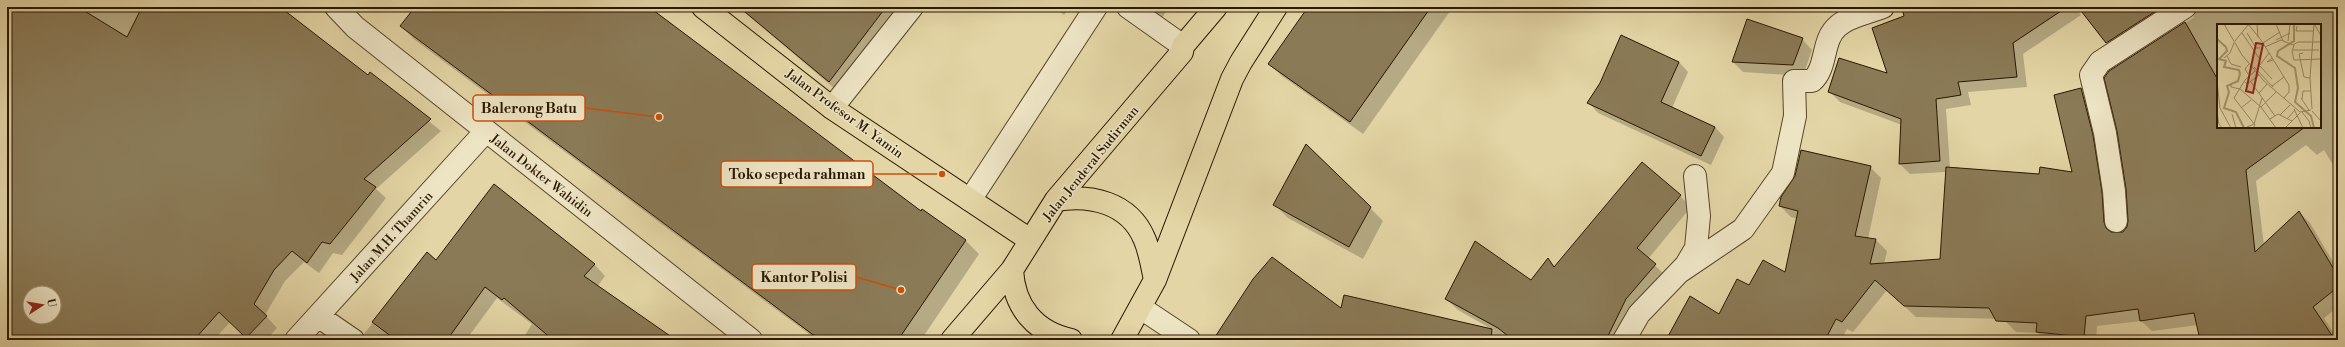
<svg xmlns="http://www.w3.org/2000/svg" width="2345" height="347" font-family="'Libre Bodoni',serif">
  <rect width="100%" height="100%" fill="#e3d5a5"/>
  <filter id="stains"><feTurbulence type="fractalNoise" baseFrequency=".005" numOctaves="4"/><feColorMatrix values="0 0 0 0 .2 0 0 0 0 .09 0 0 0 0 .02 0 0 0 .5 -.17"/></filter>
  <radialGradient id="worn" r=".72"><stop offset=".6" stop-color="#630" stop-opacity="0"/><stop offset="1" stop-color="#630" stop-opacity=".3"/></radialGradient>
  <path fill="#0003" fill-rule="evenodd" d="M7,7h272l89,70 2,-3 71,57 -65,58 10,9 -44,57 -9,-2 -14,20 -15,-11 -19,19 -20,34 12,13 -11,12h-17l-19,-18 -16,18h-207zM30,293h24v24h-24z
    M408,7h240l273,205 44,28 14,14 -58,86h-104l-402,-300 -14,-14 12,-15z
    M738,7h170l-67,87z
    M1053,7h17l-6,8z
    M1147,7h22l-7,11z
    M1309,7h144l-90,127 -81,-58 -13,-12z
    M1920,7h155l6,8 -58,39 4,33 -59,5 3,13 -25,4 4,59 90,7 33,-2 8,-84 11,11 20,104 2,30 10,-2 4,-6 -1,-36 -17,-118 83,-54 5,-11h140v166l-14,-23 -7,5 -11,-10 -50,36 8,64 35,-33 11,11 28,47v37l-14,11 14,22h-137l-3,-15 -46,6 -11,-10 -44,5 -1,14h-51l-7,-7 -22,-1 -10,-10 2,-3 -92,-2 -29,-27 -34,42 -6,-3 -6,11h-174l52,-24 30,-29 37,-14 12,-54 -7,-2 -11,-11 90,-39 11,11 -13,61 8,1 11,11 -3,13 57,-4 5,-88 -36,2 -10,-10 2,-39 -62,-23 -10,-10 58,-17 17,-58zM2218,25h102v102h-102z
    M2079,7h111l-72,47z
    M1802,39l10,11 -9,26 -60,-4 -10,-10z
    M1679,62l9,10 -16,36 43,19 9,10 -13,28 -113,-52 -9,-10z
    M1307,145l76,76 -20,38 -75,-41 -13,-13z
    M1680,196l11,11 -43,52 18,17 -44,64h-394l114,-30 3,-14 150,35 -37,-21 -12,-11 85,-17 17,-23 7,8z
    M427,254l10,7 157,3 11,12 -8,11 77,53h-152l10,-16 -35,-26 -31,42h-100l-2,-6z"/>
  <path fill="#8a7a56" stroke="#2a1700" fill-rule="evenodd" d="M7,7h71l49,30 15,-30h138l88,68 2,-3 61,47 -67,60 12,8 -46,57 -8,-2 -15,21 -15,-12 -18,19 -20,34 13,12 -21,22 -27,-26 -25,28h-187zM30,293h24v24h-24z
    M415,7h234l272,204 1,-2 44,31 -68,100h-78l-420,-314z
    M739,7h147l-57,75z
    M1308,7h123l-81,115 -82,-58z
    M1918,7h149l-54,36 4,34 -59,5 3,13 -25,4 4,62 -41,3 2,-45 -73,-27 11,-34 48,15 -15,-45 32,-12 -1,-4z
    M2078,7h84l-56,36z
    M1747,19l56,19 -10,27 -61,-3z
    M2185,22l33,58v47h87l-59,43 9,82 44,-41 39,65v11l-25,20 22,33h-135l-6,-27 -54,8 -2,-12 -52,7 -2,21 -48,-5 1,-9 -41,-2 -7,-13 -85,-2 -29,-26 -33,42 -6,-3 -11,21h-159l24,-44 29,18 18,-35 12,6 14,-25 22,12 13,-61 -19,-5 2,-9 14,-21 6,-26 70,16 -16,70 21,3 -6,25 70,-5 6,-92 93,7 1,-7 32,5 -18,-77 27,-7 12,47 9,57 2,30 2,6 5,4h12l4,-5 1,-6 -2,-32 -9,-58 -13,-53 5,-7z
    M1621,35l58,27 -18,40 54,25 -14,29 -114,-53 13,-20z
    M1306,144l65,63 -22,40 -76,-42z
    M1642,162l39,33 -44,53 19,16 -30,35 -20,41h-93l-15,-12 -53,-29 30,-58 56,39 17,-22 6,9z
    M494,184l101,80 -11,12 92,64h-123l-49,-42 -2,2 -17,-13 -38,53h-51l-24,-18 55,-70 9,8z
    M1272,257l69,51 3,-13 148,34 -1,11h-278l40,-61z"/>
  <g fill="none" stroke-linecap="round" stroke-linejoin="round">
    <g stroke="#584629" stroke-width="24">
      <path id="minor" d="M336,7l19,20 396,313
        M1128,7l55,39
        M832,108l80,-101
        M970,200l126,-193
        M2116,221l-2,-30 -9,-58 -14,-58 9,-13 85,-55
        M1681,271l62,-42 40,-56 12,-57 -1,-35h18c16,-14 9,-41 26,-55 11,-10 31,-13 45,-19
        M1141,308l48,32
        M318,316l35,24
        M296,340l190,-209
        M1624,340l15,-26 47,-49 10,-17 3,-32 -4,-40"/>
    </g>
    <g stroke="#2a1700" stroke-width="24">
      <path id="major" d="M703,7l129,101 198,132"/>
    </g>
    <g stroke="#2a1700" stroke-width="24">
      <path id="highway" d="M1056,200c35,-6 73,3 88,38 6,13 8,28 11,42
        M1012,270c2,36 22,62 59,70
        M952,340l60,-70 44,-70 126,-148 1,-6 33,-39
        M1122,340l33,-60 77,-201 9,-17 35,-55"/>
    </g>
    <use href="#minor" stroke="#ede4c4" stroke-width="22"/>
    <use href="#major" stroke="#e3d5a5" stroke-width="22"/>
    <use href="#highway" stroke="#e3d5a5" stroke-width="22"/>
  </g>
  <g text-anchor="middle" stroke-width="3" stroke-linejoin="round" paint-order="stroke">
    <g font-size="13" fill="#2a1700" stroke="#ede4c4">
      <text transform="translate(845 113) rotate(36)" y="5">Jalan Profesor M. Yamin</text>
      <text transform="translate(1090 163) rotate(-51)" y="5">Jalan Jenderal Sudirman</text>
      <text transform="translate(542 175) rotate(38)" y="5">Jalan Dokter Wahidin</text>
      <text transform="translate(391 236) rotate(-48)" y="5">Jalan M.H. Thamrin</text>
    </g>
  </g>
  <g transform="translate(2217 24)">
    <rect width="104" height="104" fill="#e3d5a5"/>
    <path fill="none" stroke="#a4946d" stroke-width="2" d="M77,0v17l-16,10 -1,5 18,12 3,20 -3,14 16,14 3,12M0,15l9,8M9,23l1,4 -8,8 7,2 -2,6 15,3 1,4 -2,7 -11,5 2,6 -5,16 12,4 8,16"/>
    <path fill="none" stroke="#998963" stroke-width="1" d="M7,0l18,31 22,26 36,31 11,-2M31,0l13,16 28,45v7l-5,6M40,0l1,13M59,0l7,17M98,1l6,11M80,2l-1,5h17M25,9l17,25M30,9l9,15h4M59,16l14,-7M18,17l13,-16M71,17l2,-17M46,19l17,-11M77,21l-2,6 2,9 27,-1M48,23l16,-7 12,5 5,-3h23M75,26h27M86,29l-4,1 5,23 6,1M10,32l4,8 10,3M7,34l6,-5 4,-10M55,34l-5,4 6,-2M43,42l12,13M37,43l19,20M40,45l12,-16M31,50l-3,-5 4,-5M0,57l3,27 11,20M28,58l2,2 12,-9M34,58l24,34M14,60v3l9,2 21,18 15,21M55,62l12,-9M42,69l8,-9M84,74l8,12M85,75l1,-8h7M44,83l15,-15M24,84l10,-8M77,85l9,19M95,85l-2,-31 4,-54M95,87l9,10M85,88l7,9 2,7M0,89l2,11 3,4M15,90l4,14M63,91l10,-10M53,95l8,-5 14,7M70,95l8,-9M30,103l7,-3 8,-26M36,104l2,-3 -21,-27 11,-18 10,-9M68,104l15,-15"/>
    <path fill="#8f2418" fill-opacity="0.15" stroke="#8f2418" stroke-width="2" d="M39,19l7,1 -10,49 -7,-2z"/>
    <rect width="104" height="104" fill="none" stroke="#2a1700" stroke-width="2"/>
  </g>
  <path fill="none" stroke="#cc4f0a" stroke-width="1.5" d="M659 117L585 108M942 174L873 174M901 290L856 277"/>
  <g fill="#cc4f0a" stroke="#ede4c4" stroke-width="1.5">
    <circle cx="659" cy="117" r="4"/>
    <circle cx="942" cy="174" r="4"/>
    <circle cx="901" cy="290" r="4"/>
  </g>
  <g fill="#ede4c4" stroke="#cc4f0a" stroke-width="1.5">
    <rect x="473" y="95" width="112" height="26" rx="4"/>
    <rect x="721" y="161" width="152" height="26" rx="4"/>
    <rect x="752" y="264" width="104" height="26" rx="4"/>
  </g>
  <g font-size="14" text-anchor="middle" font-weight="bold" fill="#2a1700">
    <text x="529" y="113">Balerong Batu</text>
    <text x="797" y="179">Toko sepeda rahman</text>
    <text x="804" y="282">Kantor Polisi</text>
  </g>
  <rect width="2345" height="347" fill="none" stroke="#e3d5a5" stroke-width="24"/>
  <rect x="8" y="8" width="2329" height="331" fill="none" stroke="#2a1700" stroke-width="2"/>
  <rect x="12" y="12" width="2321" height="323" fill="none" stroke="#2a1700"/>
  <g transform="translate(42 305) rotate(78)"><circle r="19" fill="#ede4c4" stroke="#9f9276"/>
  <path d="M0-3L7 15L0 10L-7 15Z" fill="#8f2418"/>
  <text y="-6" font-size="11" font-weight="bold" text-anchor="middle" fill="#2a1700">U</text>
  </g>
  <rect width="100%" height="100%" filter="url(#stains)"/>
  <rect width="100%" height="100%" fill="url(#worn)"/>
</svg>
